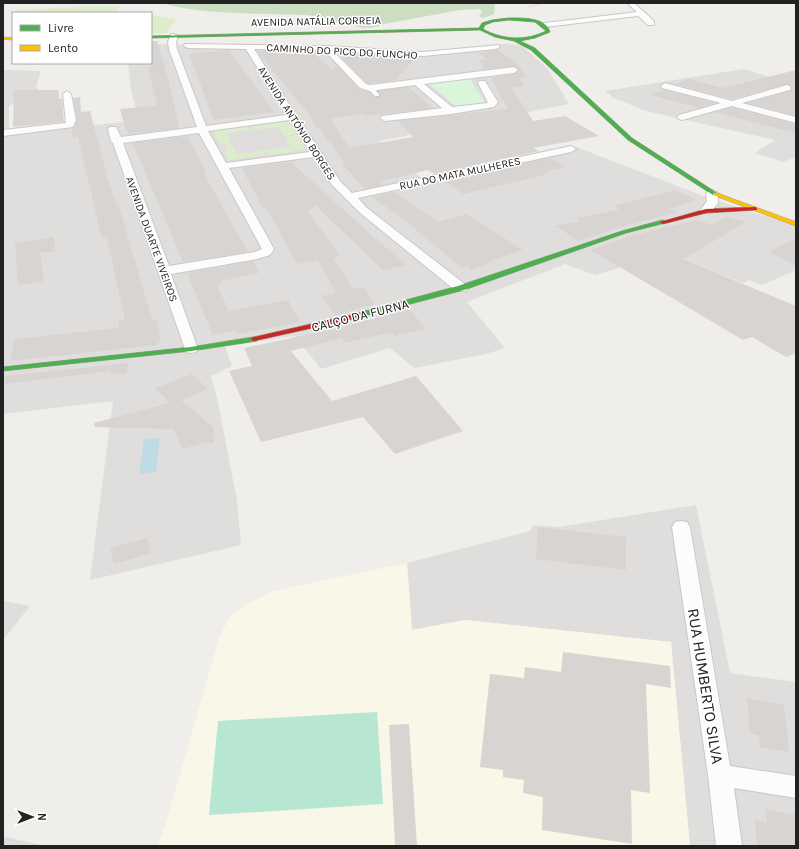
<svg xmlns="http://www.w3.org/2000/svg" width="799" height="849" font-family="Karla,sans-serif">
  <rect width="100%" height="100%" fill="#f0eeeb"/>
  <path fill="#dfdedc" d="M151,44l181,2 82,6 90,-8 17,1 26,23 22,36 -190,37 42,37 150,-33 135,52 90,29v44l-34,15 -13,-5 -6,3 -75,-30 -73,22 -30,-11 -98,38 38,46 -19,6 -72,14 -24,-20 -69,21 -26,-33 -70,10 7,20 -21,10 7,26 19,99 4,44 -151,35 23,-179 -110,13v-344l38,1 -5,15 2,4 -29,16v29l130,-15 -8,-30 -3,-27h23z
    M744,69l46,15 6,-1v74l-13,5 -28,-9 20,-13 -129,-29 -32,-13 -9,-7z
    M696,505l34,168 66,9v164h-106l-19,-204 -206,-22 -53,10 -5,-67 123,-32 3,-6 26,2z
    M3,601l27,5 -27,34z
    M3,836l42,10h-42z"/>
  <path fill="#f8f7e8" d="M407,563l5,67 53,-10 206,22 19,204h-533l8,-20 55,-191 10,-18 17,-13 26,-13z"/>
  <path fill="#ddeccb" d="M98,6l21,1 -4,6h-97l-1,-3z
    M151,15l25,4 -9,14 -16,1z
    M288,121l9,13 -13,2 -6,-9 -25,3 -2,-4z
    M248,126l2,4 -24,3 5,10 -11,1 -7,-13z
    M298,135l10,14 -40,6 -3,-5 26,-3 -6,-10z
    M231,144l6,10 25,-4 3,5 -36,5 -5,-8 4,-1 -3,-6z"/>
  <path fill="#cbdec1" d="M161,3h334l-1,11 -11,4 -4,-2 3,-4 -2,-3 -20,1 -76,14c-21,11 -47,-5 -68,-8 -15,-2 -31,-1 -46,-2 -37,-1 -73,-1 -109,-11z"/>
  <path fill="#daf5da" d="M469,78l17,26 -29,3 -28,-23z"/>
  <path fill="#b7e6d2" d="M377,712l6,92 -174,11 9,-94z"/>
  <path fill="#bfdbe3" d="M160,438l-4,34 -17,2 5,-35z"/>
  <path fill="#d7d4d2" d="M151,41h6l11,37 11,50 -49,6 -2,-3h-2l-6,-22 37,-3 -9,-39h3z
    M229,50l45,62 -60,8 -25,-66z
    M498,50l18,12 10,15 -7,1 5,8 -13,1 22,34 32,-5 34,20 -66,12 6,3 -105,23 -6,-4 -50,12 5,3 -18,4 -23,-25 2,-2 -26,-35h-2l-8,-14 -51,-62h52l3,3h3l18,17 4,-5 22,23 10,3 5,5h6v-3l-2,-3 30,-4 25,21 -67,8 -2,-2 -34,4 17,27 3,3 63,-11 -15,-16 110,-12 -17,-31h-2l25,-4 5,-3v-2l-5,-3 -30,3 -4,-9h8l-10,-7z
    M347,53l50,3 19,2 -19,20 2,2 -29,3h-3l-24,-24z
    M796,70v45l-48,-12 42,-12 2,-4 -5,-3 -55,15 -56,-15 13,-5 33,9z
    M14,90h44l1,9h3l2,23 -51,5z
    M664,90l51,13 -16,5 -48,-13z
    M80,97l1,15 9,-1 17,66 10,30 2,-1 33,114 5,-1 4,21 -5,5 -146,16 5,-22 104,-11 -1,-7 7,-1 -18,-82 -5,1 -24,-102 -5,1 -1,-9 2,-1 3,-8 -4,-22z
    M732,108l64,16v9l-81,-21z
    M187,136l18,33h-2l6,14 39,69 -65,10 -50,-119z
    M550,158l16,9 -21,5 3,2 -85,20 -19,-13z
    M291,162l80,73 36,30 -24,5 -68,-65 -7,7 32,44 -7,2 20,31 10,-2 12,17 -40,11 -13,-19 14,-3 -18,-33 -21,4 -31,-57h-4l-20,-39z
    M675,190l21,10 -28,9 9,3 -59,16 -40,13 -22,-15 24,-5 -3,-3 42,-8 -5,-4z
    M394,192l44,30 28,-8 57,36 -38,13 2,1 -16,5 -3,-3 -6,2 -59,-49 -31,-22z
    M727,217l19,5 -63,37 113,47v47l-10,4 -34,-20 -9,3 -152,-90 39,-14 67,-16 15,5z
    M54,237l1,14 -15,2 4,28 -26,4 -3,-42z
    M796,238v27l-27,-13z
    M253,261l6,12 -38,8 1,3 -5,1 12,26 59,-11 12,22 -63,12 -2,-4 -22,5 -26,-62z
    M409,309l17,20 -31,7 -3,-4 -47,11 -3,-5 -51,13 41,50 84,-25 47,55 -68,23 -32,-37 -102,25 -32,-71 23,-5 -8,-18 95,-20z
    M128,363l-1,10 -17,1 1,-3 -107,13 2,-8z
    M192,374l16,15 -27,11 32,27 1,16 -8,-1 -23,7 -10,-20 -78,-2 -1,-4 76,-20 -15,-15z
    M538,527l88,10v33l-90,-11z
    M147,538l4,15 -37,11 -4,-16z
    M563,652l107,14 1,22 -25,-4 4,109 -19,-3 1,54 -90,-14 1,-33 -20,-4 1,-13 -21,-3v-7l-23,-3 10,-93 34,4 1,-11 36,5z
    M747,698l37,7 5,47 -29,-5 -1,-12 -9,-2z
    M409,724l8,122h-22l-6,-121z
    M766,809l30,6v31h-39l-2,-26 12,3z"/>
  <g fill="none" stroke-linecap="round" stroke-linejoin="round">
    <g stroke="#c9c8c7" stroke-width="2">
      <path id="lane" d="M368,87h4l7,7v2h-4l-7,-7z"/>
    </g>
    <g stroke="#c9c8c7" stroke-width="2">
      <path id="street" d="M627,3h7l20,18v4h-6l-10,-9 -93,11 -4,-2 4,-2 92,-11z
        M171,34h3l4,2 -2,6 1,7 29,77 80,-11 -40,-66 -58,-1 -4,-2 1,-2 141,2 97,6 76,-7 1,2 -4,2 -73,7 -90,-5 33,33 4,1 144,-18 4,3 -4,3 -90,11 28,23 36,-4 -10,-20 1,-2h6l13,21 -4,5 -43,7 -66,7 -5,-3 2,-2 60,-8 -27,-23 -45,6 -10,-3 -36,-38 -70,-1 36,57 50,75 12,12 219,-47 5,3 -5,3 -213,46 9,10 99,77 2,3 -2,3h-10l-97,-79 -27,-27 -18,-28 -85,11 45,81 -4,6 -13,4 -86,15 27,75 -2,3 -5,1 -5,-1 -73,-209 -2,-2 -3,-12 2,-2h6l5,10 76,-10 -28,-78 -1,-7zM290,120l20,32 -84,11 -18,-32zM199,133l63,116 -7,3 -86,14 -46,-123z
        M665,83l67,18 55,-16 3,1 1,2 -1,2 -48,13 54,14v6l-64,-17 -50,14 -3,-1 -2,-2 2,-2 42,-12 -59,-15 -1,-2z
        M67,91l4,3 5,26 -3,7 -70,9v-6l63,-7 -3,-29z
        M712,190l6,3v10l-8,10h-8l-2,-2 7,-10 -1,-8z
        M681,521l6,1 3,5 40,239 66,10v22l-62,-10 8,58h-26l-8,-71 -36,-248 3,-5z"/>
    </g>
    <g stroke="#999a82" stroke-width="1">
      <path id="fast" d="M509,18c13,0 37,-1 41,14l-15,6 -15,3 15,7 97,90 85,55v2h-4l-85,-55 -97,-90 -17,-9 -19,-4 -15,-7 -329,8v-2l328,-8 3,-5 10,-3zM509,20l26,2 11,9c-20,10 -43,9 -63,-2l2,-4 8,-3z
        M663,220l3,2 -1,1 -39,10 -162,57 -100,26 -4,-2 1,-2 97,-26 164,-55z
        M254,337l4,2 -1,2 -66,10 -188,20v-4l188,-20z"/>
    </g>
    <g stroke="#999a82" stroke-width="1">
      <path id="slow" d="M3,37l10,1v2l-10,-1z
        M713,193h4l79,29v4l-83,-31z"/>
    </g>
    <g stroke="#999a82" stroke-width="1">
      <path id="jam" d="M755,207l2,1v2l-51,3 -43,11 -3,-2 46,-13z
        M364,312l4,2 -1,2 -113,25 -4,-2 4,-2z"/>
    </g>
    <path stroke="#dccecd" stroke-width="1" stroke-dasharray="1 1" stroke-linecap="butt" d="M528,7l15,-4"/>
    <use href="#lane" fill="#fdfcfc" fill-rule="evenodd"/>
    <use href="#street" fill="#fdfcfc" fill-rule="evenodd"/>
    <use href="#fast" fill="#4caf50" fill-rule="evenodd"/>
    <use href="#slow" fill="#ffc107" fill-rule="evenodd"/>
    <use href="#jam" fill="#c62828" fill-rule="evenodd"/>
  </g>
  <g text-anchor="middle" stroke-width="3" stroke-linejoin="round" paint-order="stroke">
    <g font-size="11" fill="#222" stroke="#fff">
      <text transform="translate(316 21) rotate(-1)" y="4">AVENIDA NATÁLIA CORREIA</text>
      <text transform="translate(342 51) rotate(3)" y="4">CAMINHO DO PICO DO FUNCHO</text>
      <text transform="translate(297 123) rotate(57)" y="4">AVENIDA ANTÓNIO BORGES</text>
      <text transform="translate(460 173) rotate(-12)" y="4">RUA DO MATA MULHERES</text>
      <text transform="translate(152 239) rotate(70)" y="4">AVENIDA DUARTE VIVEIROS</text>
    </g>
    <g font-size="13" fill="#222" stroke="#fff">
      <text transform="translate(360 315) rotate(-14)" y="5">CALÇO DA FURNA</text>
    </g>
    <g font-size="16" fill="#222" stroke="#fff">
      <text transform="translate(706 686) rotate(81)" y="6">RUA HUMBERTO SILVA</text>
    </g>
  </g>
  <rect width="799" height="849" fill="none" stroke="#222222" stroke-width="8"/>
  <rect x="12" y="12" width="140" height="52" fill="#ffffff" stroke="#a7a7a7"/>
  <rect x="20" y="25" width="20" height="6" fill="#4caf50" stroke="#a7a7a7"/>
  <text x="48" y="32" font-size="12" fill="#222222">Livre</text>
  <rect x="20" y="45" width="20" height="6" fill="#ffc107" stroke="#a7a7a7"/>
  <text x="48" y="52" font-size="12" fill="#222222">Lento</text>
  <g transform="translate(32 817) rotate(90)" stroke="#ffffff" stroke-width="3" paint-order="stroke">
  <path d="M0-3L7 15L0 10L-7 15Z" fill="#222222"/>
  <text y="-6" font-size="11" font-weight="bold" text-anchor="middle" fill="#222222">N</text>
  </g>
</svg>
